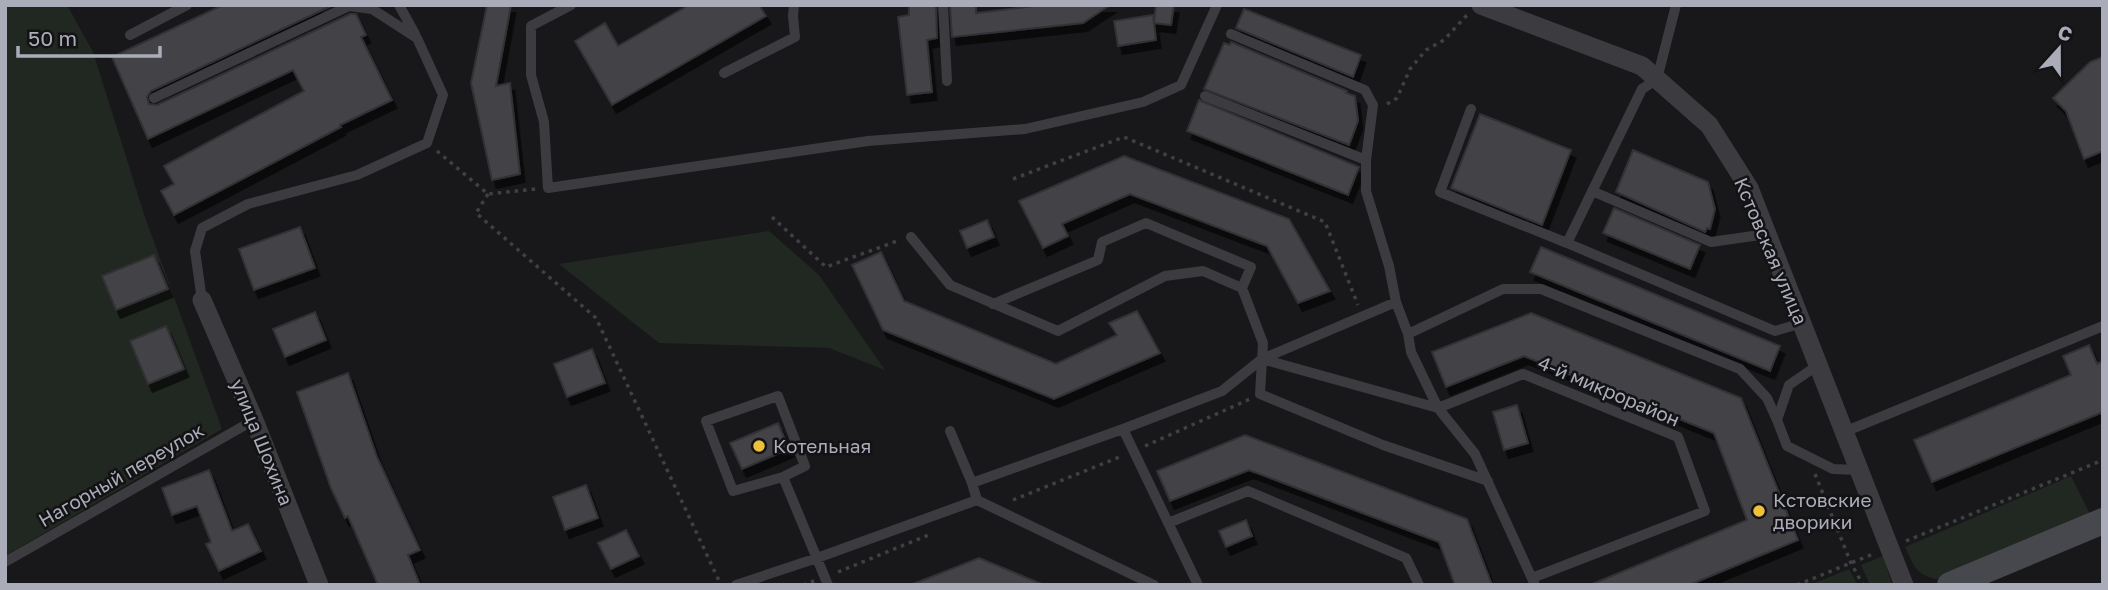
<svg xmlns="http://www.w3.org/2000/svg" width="2108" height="590" font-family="'Golos Text',sans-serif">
  <defs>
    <filter id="shadow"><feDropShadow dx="4.5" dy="8" stdDeviation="0" flood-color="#0009"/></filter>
  </defs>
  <rect width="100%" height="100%" fill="#18181a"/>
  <path fill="#202821" d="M5,5h62l26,47 52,165 77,212 -217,127z
    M769,231l50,44 66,95 -56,-22 -170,-5 -100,-79z
    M2071,476l19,38 -153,65c-22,-4 -23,-14 -32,-32z
    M1883,556l9,29h-22l-9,-20z
    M1849,569l9,16h-48z"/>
  <path fill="#424247" stroke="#323236" stroke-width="2" filter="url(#shadow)" d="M223,5h110l-182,86 -4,6 2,7 8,1 193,-91h6l10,21 -5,2 31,63 -52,25 1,2 -167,88 -13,-24 13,-7 -10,-18 140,-75 -11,-21 -145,69 -36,-82z
    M487,5h24l-15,81 14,-3 10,91 -28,6 -21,-97z
    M689,5h70l7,11 -154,89 -37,-64 30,-18 13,23z
    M909,5h27l1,33 -10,2 5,52 -25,3 -9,-78 11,-2z
    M950,5h26v8l67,-8h67l-27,18 -131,14z
    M1156,5h18l-3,20 -17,-2z
    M1244,9l117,46 -8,22 -117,-49z
    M1153,15l3,25 -38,6 -4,-25z
    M1231,42l116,49 -1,2 9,3 3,25 -9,24 -145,-56 20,-46 6,2z
    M2103,57v94l-19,8 -18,-48 -13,-13 37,-36z
    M1199,100l160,67 -11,28 -161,-64z
    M1480,114l91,36 -29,75 -91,-37z
    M1633,150l75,32 7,27 -5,20 -3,-1 -2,4 -89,-40z
    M1124,156l165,63 41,72 -32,12 -31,-57 -137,-52 -68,30 6,12 -25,12 -24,-47z
    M1614,208l86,37 -10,24 -87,-36z
    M987,220l7,17 -27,11 -7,-17z
    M300,227l15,41 -61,22 -15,-41z
    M1541,247l239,99 -10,25 -240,-99z
    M881,252l23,49 152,63 61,-29 -8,-12 28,-12 23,42 -106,46 -171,-69 -31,-65z
    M154,255l14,34 -52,21 -14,-34z
    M315,312l11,28 -41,17 -12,-28z
    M1531,313l210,85 57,142 -109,45h-99l157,-65 -33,-87 -190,-77 -78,31 -14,-35z
    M166,326l18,43 -36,15 -18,-43z
    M2089,345l8,19 6,-3v51l-171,70 -18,-42 157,-65 -8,-19z
    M592,349l13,34 -38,14 -13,-33z
    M348,373l29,84 43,93 -12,5 12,30h-42l-30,-69 -3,2 -14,-30 -34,-96z
    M1517,405l11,38 -24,7 -11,-38z
    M778,423l11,26 -47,20 -12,-26z
    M1245,435l222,84 25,66h-37l-16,-43 -190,-72 -79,31 -13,-30z
    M209,470l23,61 16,-7 13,27 -42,20 -13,-27 5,-2 -14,-36 -25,9 -10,-27z
    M586,485l12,33 -33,12 -12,-33z
    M1246,520l6,16 -26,11 -7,-16z
    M626,530l13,26 -28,13 -13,-26z
    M979,558l65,27h-131v-1z"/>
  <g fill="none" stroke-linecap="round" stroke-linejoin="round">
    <path stroke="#3f4045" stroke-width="3.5" stroke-dasharray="3.5 5" stroke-linecap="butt" d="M1387,104l10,-6 13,-29 16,-19 18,-10 23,-25
      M437,151l51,43 48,-5
      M1013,179l111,-42 201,85 33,83
      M488,194l-12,19 120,105 125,267
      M772,217l54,50 74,-27
      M1145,446l105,-47
      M1815,474l36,89 12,22
      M1013,500l109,-44
      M1906,541l197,-81
      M838,572l93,-38
      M803,585l11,-4
      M1797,585l76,-31"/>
    <path stroke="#3b3b40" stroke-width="10" d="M399,5l16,29
      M571,5l-40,21v49l13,47 4,66 320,-47 157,-12 118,-27 38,-17 36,-80
      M943,5l4,76
      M1676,5l-19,74 -15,10 -75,154 208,88 27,-8
      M1231,34l134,56 8,15 -7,55v31l23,75 7,36
      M130,35l57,-30
      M724,73l71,-36 -2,-21 1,-11
      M1205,96l161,64
      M154,98l195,-92 23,3 45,29 26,57 -16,48 -70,32 -109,29 -46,24 -7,23 7,49
      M1471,109l-31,83 127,51
      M1592,191l119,51 56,-8
      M911,237l39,48 108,46 107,-55 38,-5 39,17 21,55 -3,51 123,51 105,36
      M993,304l105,-44 4,-18 44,-19 105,44 -9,21
      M1262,359l176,49 85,-34 155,63 27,74 -173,67
      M1818,365l-29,20 -12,35 10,26 46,23 26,1
      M1123,429l75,156
      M950,431l22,52 151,-54 99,-38 40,-32 134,-57 12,32
      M1844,432l259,-106
      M783,477l-50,14 -27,-70 72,-25 27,70 -22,11 45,108
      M977,500l177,85
      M1168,523l80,-32 158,67 13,27
      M5,562l249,-142
      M736,585l81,-27 160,-58 -5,-17
      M1535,585l-60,-131 -37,-46 -27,-56 -3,-18 95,-45h38l199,80 27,29 10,22"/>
    <path stroke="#3b3b40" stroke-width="19" d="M1481,5l161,61 67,59 40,63 155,397
      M202,300l52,120 65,165"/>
    <path stroke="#47484e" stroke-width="26" d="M1950,585l153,-64"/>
  </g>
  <g fill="#eec13b" stroke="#131215" stroke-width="2.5">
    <circle cx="759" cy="446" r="7"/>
    <circle cx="1759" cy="511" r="7"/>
  </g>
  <g text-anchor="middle" stroke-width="5" stroke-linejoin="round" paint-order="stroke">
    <g font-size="19" fill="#aaadb9" stroke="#131215">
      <text transform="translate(1771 251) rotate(67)" y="7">Кстовская улица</text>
      <text transform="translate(1609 391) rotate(23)" y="7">4-й микрорайон</text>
      <text transform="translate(262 442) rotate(68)" y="7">улица Шохина</text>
      <text transform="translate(121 475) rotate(-30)" y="7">Нагорный переулок</text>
    </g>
    <g font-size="19" fill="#aaadb9" stroke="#131215" text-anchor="start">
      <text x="773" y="453">Котельная</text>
      <text x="1773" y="507">Кстовские<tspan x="1773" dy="22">дворики</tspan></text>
    </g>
  </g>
  <rect width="2108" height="590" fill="none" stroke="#aaadb9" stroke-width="14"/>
  <g transform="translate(2059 49) rotate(21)" stroke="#131215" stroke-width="5" paint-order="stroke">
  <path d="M0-5L12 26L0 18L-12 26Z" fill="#aaadb9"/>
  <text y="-10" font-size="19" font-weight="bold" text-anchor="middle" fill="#aaadb9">С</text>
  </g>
  <path d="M18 46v10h142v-10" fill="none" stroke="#aaadb9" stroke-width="3.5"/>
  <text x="28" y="46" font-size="21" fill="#aaadb9" stroke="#131215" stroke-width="5" paint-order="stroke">50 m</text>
</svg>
